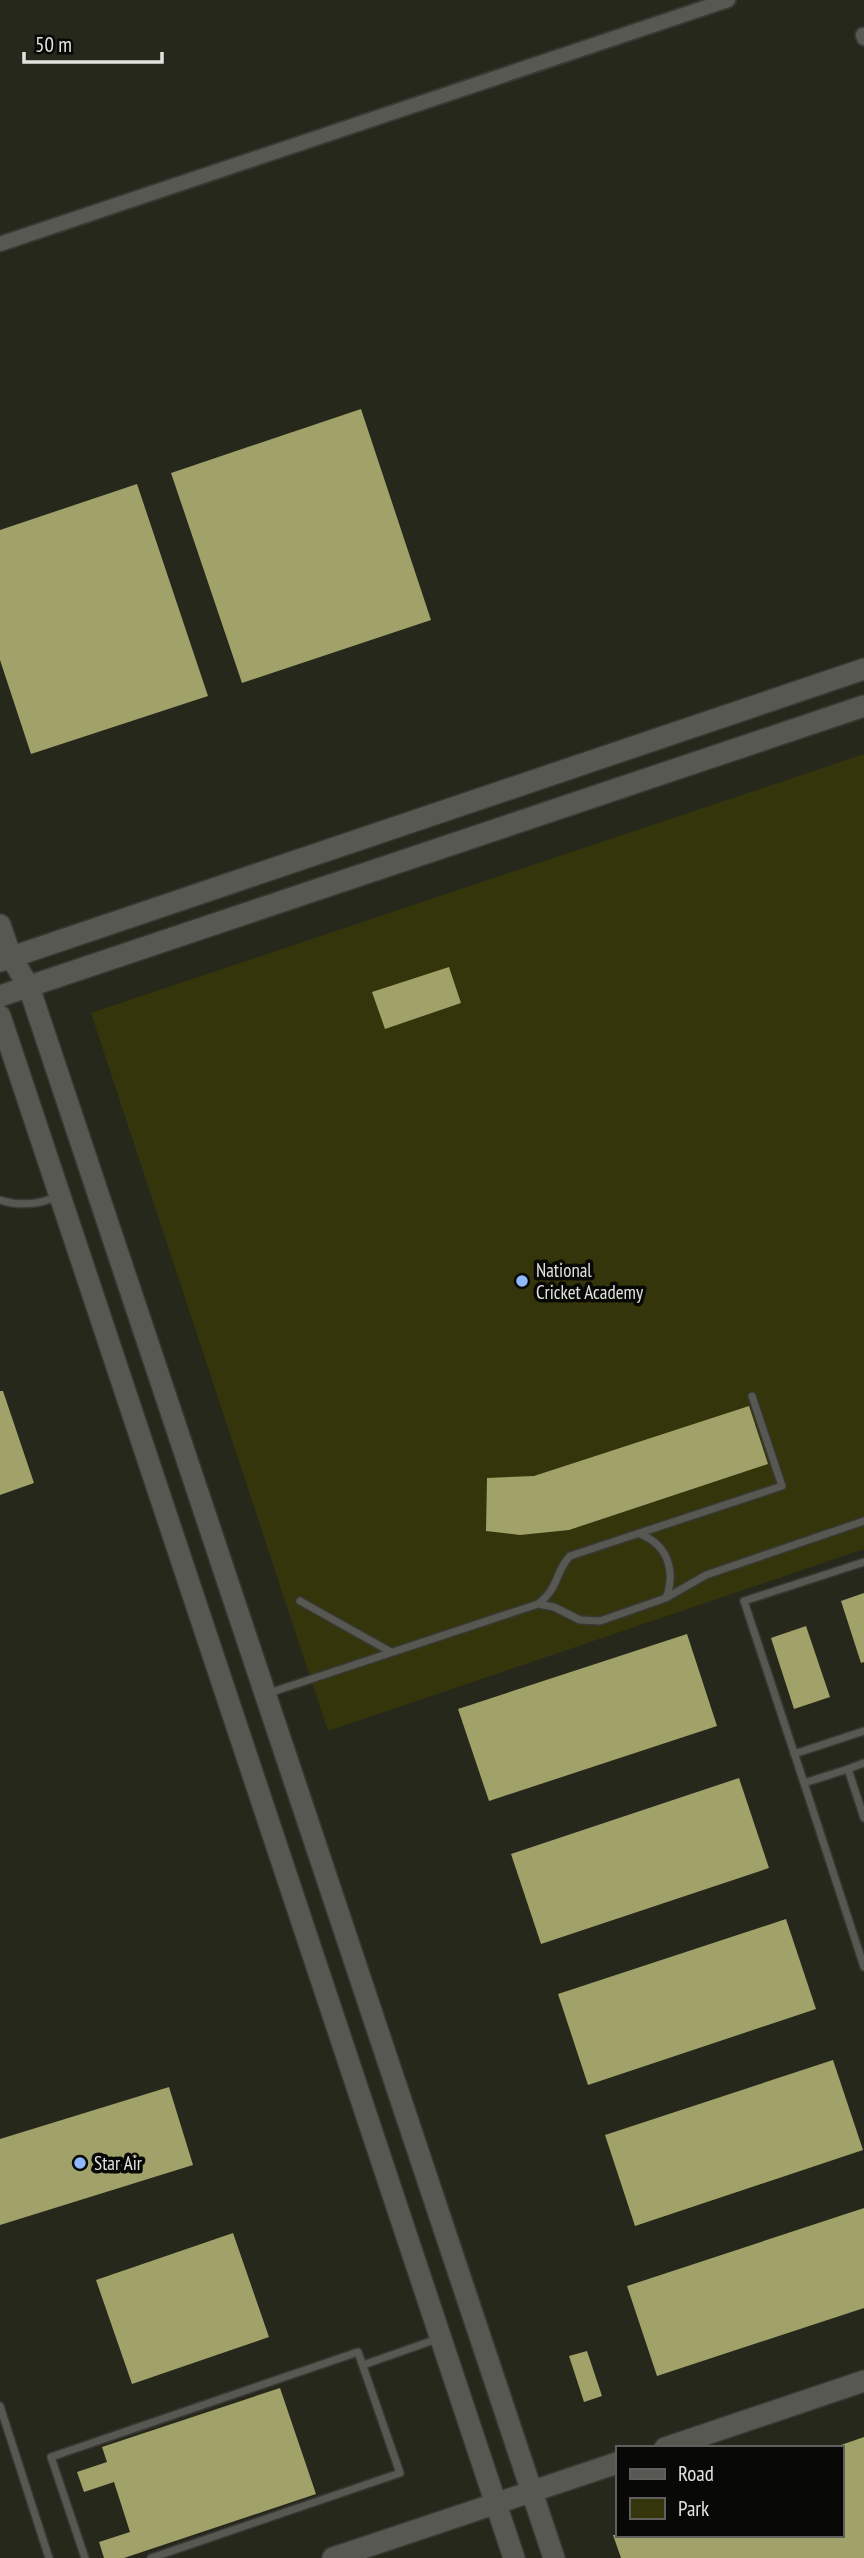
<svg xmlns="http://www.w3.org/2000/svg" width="864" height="2558" font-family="'PT Sans Narrow',sans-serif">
  <rect width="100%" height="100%" fill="#1e1e18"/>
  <path fill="#27281c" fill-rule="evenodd" d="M0,0h864v2558h-864zM617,2448h224v87h-224z"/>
  <path fill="#35350b" d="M864,754v795l-536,182 -237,-718z"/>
  <path fill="#a1a269" d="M361,409l70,211 -189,63 -71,-210z
    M137,484l71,212 -177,58 -31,-94v-130z
    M449,967l12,36 -76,26 -13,-37z
    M0,1391h3l31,92 -34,12z
    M749,1406l19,58 -199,66 -49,5 -34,-4 1,-53 47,-2z
    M864,1593v69l-3,1 -20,-62z
    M806,1626l24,71 -36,12 -23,-71z
    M687,1634l30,92 -228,75 -31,-92z
    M739,1778l30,90 -228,76 -30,-90z
    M786,1919l30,90 -228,76 -30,-91z
    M833,2060l30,90 -228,76 -30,-91z
    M169,2087l24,78 -193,60v-86z
    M864,2208v100l-207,68 -30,-90z
    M233,2233l36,104 -137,47 -36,-104z
    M587,2351l15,45 -18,6 -15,-46z
    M280,2388l36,106 -192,64h-20l-5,-16 31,-10 -16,-50 -30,10 -7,-20 30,-10 -5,-15z
    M864,2437v121h-243l-8,-23h228v-90z"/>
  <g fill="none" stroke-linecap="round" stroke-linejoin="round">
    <g stroke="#383834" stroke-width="10">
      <path id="lane" d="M0,1200c18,6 40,5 57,-4
        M640,1534c28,11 36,37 26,64
        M300,1601l91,51
        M538,1604l16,3 26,13 20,1 66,-23 40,-23 158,-54
        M269,1693l269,-89c22,-17 17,-33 32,-48l212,-70 -30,-90
        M794,1754l70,-23
        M848,1769l16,-6
        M804,1783l-60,-182 120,-39
        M864,1818l-16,-49 -44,14 60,184
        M363,2365l77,-27
        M0,2406l49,152
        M85,2558l-34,-101 307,-105 42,121 -249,85"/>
    </g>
    <g stroke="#383834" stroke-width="18">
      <path id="street" d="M863,35l1,3
        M0,244l728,-244"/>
    </g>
    <g stroke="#383834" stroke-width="24">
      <path id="secondary" d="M0,925l11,32 18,30 525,1571
        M0,961l864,-292
        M0,996l864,-290
        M0,1016l514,1542
        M665,2448l199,-67
        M333,2558l284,-95"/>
    </g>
    <use href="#lane" stroke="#585852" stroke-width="7"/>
    <use href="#street" stroke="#585852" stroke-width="14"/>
    <use href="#secondary" stroke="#585852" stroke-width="21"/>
  </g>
  <g fill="#8eb9fc" stroke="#080806" stroke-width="2.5">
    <circle cx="522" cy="1281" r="7"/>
    <circle cx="80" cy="2163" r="7"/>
  </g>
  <g text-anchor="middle" stroke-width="7" stroke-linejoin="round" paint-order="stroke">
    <g font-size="19" fill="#e2e3df" stroke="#080806" text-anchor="start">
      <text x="536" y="1277">National<tspan x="536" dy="22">Cricket Academy</tspan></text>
      <text x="94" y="2170">Star Air</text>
    </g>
  </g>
  <rect x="616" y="2446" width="228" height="91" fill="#080806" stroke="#5f605d" stroke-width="2"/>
  <rect x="630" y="2469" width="35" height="10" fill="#585852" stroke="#5f605d" stroke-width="2"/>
  <text x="678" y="2481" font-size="21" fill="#e2e3df">Road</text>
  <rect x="630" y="2498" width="35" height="21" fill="#35350b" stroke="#5f605d" stroke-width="2"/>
  <text x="678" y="2516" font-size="21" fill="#e2e3df">Park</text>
  <path d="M24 52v10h138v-10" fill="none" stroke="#e2e3df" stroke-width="3.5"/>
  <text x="35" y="52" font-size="21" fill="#e2e3df" stroke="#080806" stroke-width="5" paint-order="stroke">50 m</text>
</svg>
